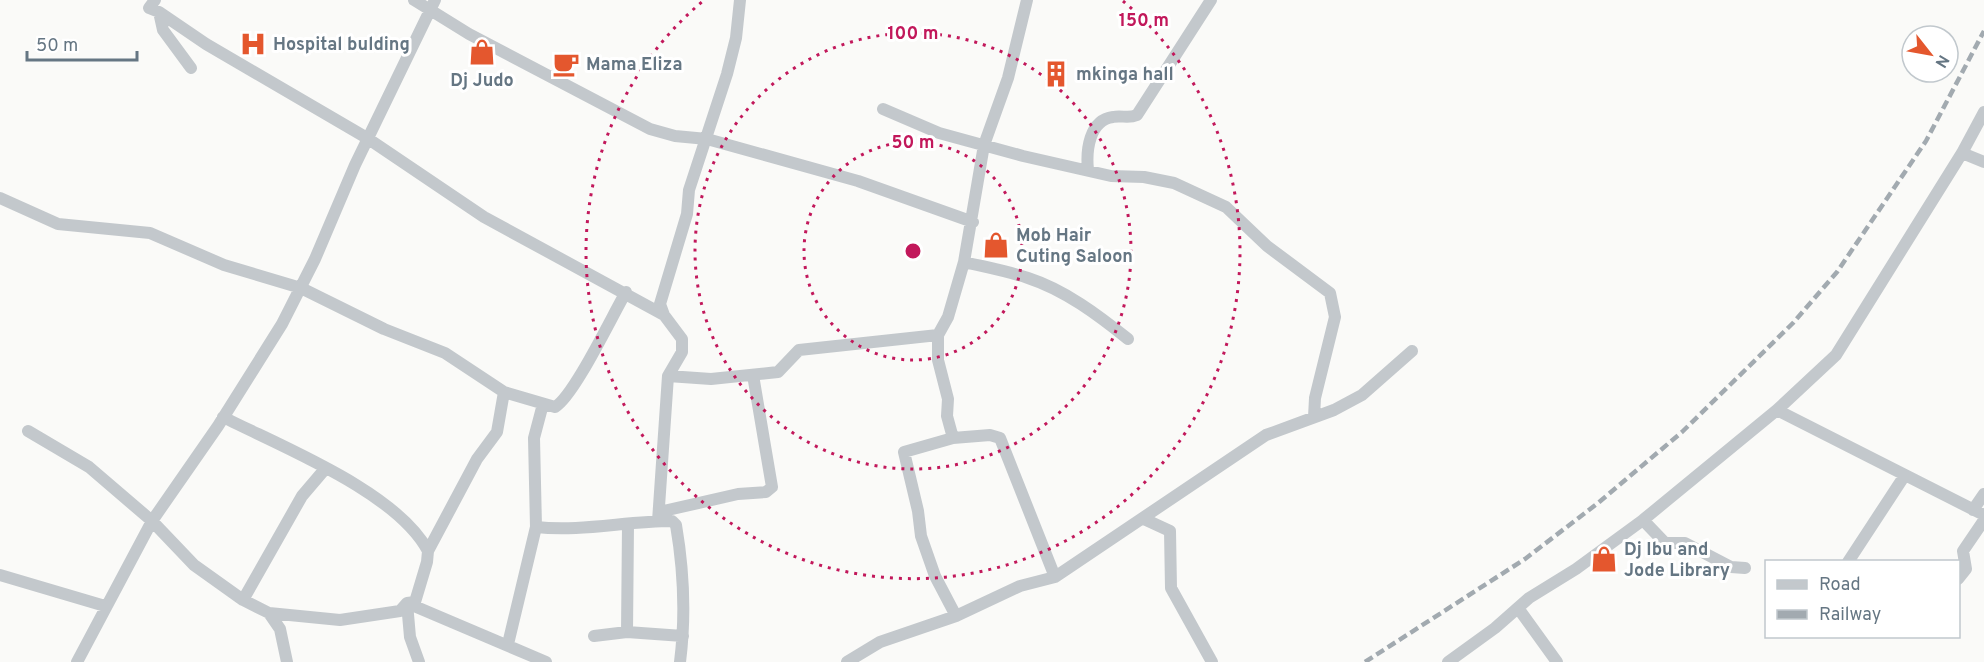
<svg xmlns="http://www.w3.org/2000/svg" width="1984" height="662" font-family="Overpass,sans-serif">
  <rect width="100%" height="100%" fill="#fafaf8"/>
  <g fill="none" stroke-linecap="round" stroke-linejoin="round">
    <path stroke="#c3c8cc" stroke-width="12" d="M155,0l-6,8 10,4 4,18 28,38
      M414,0l55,34 181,95 25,7 32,3 151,42 115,41
      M159,12l47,32 161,94 117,79 180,98
      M883,109l56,24 84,23 88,20 33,1 30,6 52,24 41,39 63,47 5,24 -20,81 -1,19
      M1962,153l22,9
      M1088,170c-2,-19 1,-50 25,-53 9,-2 15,2 24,-2l74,-115
      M0,198l58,26 92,9 74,32 77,23 83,41 61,24 59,39 51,15c19,-11 57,-91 71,-115
      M964,262c21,5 43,9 64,16 37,12 70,37 100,61
      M668,376l43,3 67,-7 21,-22 139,-15
      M1777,410l207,105
      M223,417c59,30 174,75 205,134
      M28,431l61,36 63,54 42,44 49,35 26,13 11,16 7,33
      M953,438l37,-3 10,3 55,139
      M1973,510l11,-16
      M659,512l79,-18 28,-2 6,-5 -19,-112
      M1144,519l26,12 1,57 41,74
      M1643,520l22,23h20l46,24 14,1
      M658,521l10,-145 14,-24v-13l-18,-24 -4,-11 27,-90 2,-24 38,-116 9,-36 4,-38
      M536,527c45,5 90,-6 136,-6l4,4c8,47 10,90 4,137
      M1848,562l57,-87
      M0,575l105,31
      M1958,579l8,-10 -3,-18 21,-31
      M243,600l59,-104 23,-27
      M407,603l139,59
      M407,603l3,34 9,25
      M1518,608l39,54
      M269,613l71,7 60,-9 7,-8 8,-1 12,-40 1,-11 49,-92 20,-27 7,-40
      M956,616l-21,-40 -14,-40 -3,-25 -14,-59 49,-14 -6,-22 1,-17 -10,-39v-25l10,-18 16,-55 20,-117 24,-67 19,-78
      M627,632l1,-107
      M594,636l33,-4 56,4
      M508,644l28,-117 -2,-89 9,-34
      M77,662l75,-141 66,-95 64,-102 33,-65 40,-94 80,-165
      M847,662l33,-20 76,-26 64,-30 35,-9 211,-142 68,-25 28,-15 50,-44
      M1448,662l47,-34 34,-30 47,-29 67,-49 134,-110 59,-55 126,-202 22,-41"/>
    <path stroke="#a2aab0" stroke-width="4.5" stroke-dasharray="9 4.5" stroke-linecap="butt" d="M1365,662l160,-103 73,-56 84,-71 111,-109 44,-51 89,-131 58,-110"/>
  </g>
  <g fill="none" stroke="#c2185b" stroke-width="3" stroke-dasharray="3 6">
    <circle cx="913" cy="251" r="109"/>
    <circle cx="913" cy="251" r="218"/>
    <path d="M1123 1A327 327 0 1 1 703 1"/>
  </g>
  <defs>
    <g id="hospital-bare" transform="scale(2.07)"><path d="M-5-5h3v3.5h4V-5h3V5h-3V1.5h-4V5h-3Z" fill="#e4572e" stroke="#fff" stroke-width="2.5" paint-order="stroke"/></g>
    <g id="shop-bare" transform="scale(2.07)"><path d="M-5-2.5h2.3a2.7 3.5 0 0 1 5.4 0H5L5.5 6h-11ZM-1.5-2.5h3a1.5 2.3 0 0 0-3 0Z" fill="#e4572e" stroke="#fff" stroke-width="2.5" paint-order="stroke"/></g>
    <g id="cafe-bare" transform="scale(2.07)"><path d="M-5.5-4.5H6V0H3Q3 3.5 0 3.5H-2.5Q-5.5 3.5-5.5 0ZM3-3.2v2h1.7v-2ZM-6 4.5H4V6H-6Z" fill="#e4572e" stroke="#fff" stroke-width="2.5" paint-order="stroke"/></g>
    <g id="building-bare" transform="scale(2.07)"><path d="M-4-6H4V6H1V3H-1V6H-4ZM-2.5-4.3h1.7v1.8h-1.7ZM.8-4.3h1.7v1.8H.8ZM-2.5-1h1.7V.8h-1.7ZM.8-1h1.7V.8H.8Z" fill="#e4572e" stroke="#fff" stroke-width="2.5" paint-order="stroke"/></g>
  </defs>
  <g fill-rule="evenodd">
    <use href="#hospital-bare" x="253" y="44"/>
    <use href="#shop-bare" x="482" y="52"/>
    <use href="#cafe-bare" x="566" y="64"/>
    <use href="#building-bare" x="1056" y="74"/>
    <use href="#shop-bare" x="996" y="245"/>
    <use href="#shop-bare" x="1604" y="559"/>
  </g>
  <g text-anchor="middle" stroke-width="6" stroke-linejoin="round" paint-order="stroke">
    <g font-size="18" font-weight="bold" fill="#657683" stroke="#fff" text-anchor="start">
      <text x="273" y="50">Hospital bulding</text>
      <text x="586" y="70">Mama Eliza</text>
      <text x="1076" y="80">mkinga hall</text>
      <text x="482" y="86" text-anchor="middle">Dj Judo</text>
      <text x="1016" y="241">Mob Hair<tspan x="1016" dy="21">Cuting Saloon</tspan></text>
      <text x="1624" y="555">Dj Ibu and<tspan x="1624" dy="21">Jode Library</tspan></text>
    </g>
  </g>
  <circle cx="913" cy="251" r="9" fill="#c2185b" stroke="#fff" stroke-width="3"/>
  <g font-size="18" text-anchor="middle" font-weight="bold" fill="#c2185b" stroke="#fff" stroke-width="6" stroke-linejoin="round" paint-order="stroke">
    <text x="1144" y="26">150 m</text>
    <text x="913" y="39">100 m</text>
    <text x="913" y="148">50 m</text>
  </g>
  <rect x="1765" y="560" width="195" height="78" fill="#ffffff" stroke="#c1c8cd" stroke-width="1.5"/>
  <rect x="1777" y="580" width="30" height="9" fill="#c3c8cc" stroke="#c1c8cd" stroke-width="1.5"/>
  <text x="1819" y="590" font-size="18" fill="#657683">Road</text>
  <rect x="1777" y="610" width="30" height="9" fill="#a2aab0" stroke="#c1c8cd" stroke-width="1.5"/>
  <text x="1819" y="620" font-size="18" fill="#657683">Railway</text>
  <g transform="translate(1930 54) rotate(121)"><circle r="28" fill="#ffffff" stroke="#c1c8cd" stroke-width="1.5"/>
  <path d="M0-4.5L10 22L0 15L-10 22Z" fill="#e4572e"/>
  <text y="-9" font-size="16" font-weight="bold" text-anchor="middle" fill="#657683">N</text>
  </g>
  <path d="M27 51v9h110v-9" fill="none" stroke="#657683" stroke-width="3"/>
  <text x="36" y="51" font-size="18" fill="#657683" stroke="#ffffff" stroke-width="4.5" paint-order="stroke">50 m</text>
</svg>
